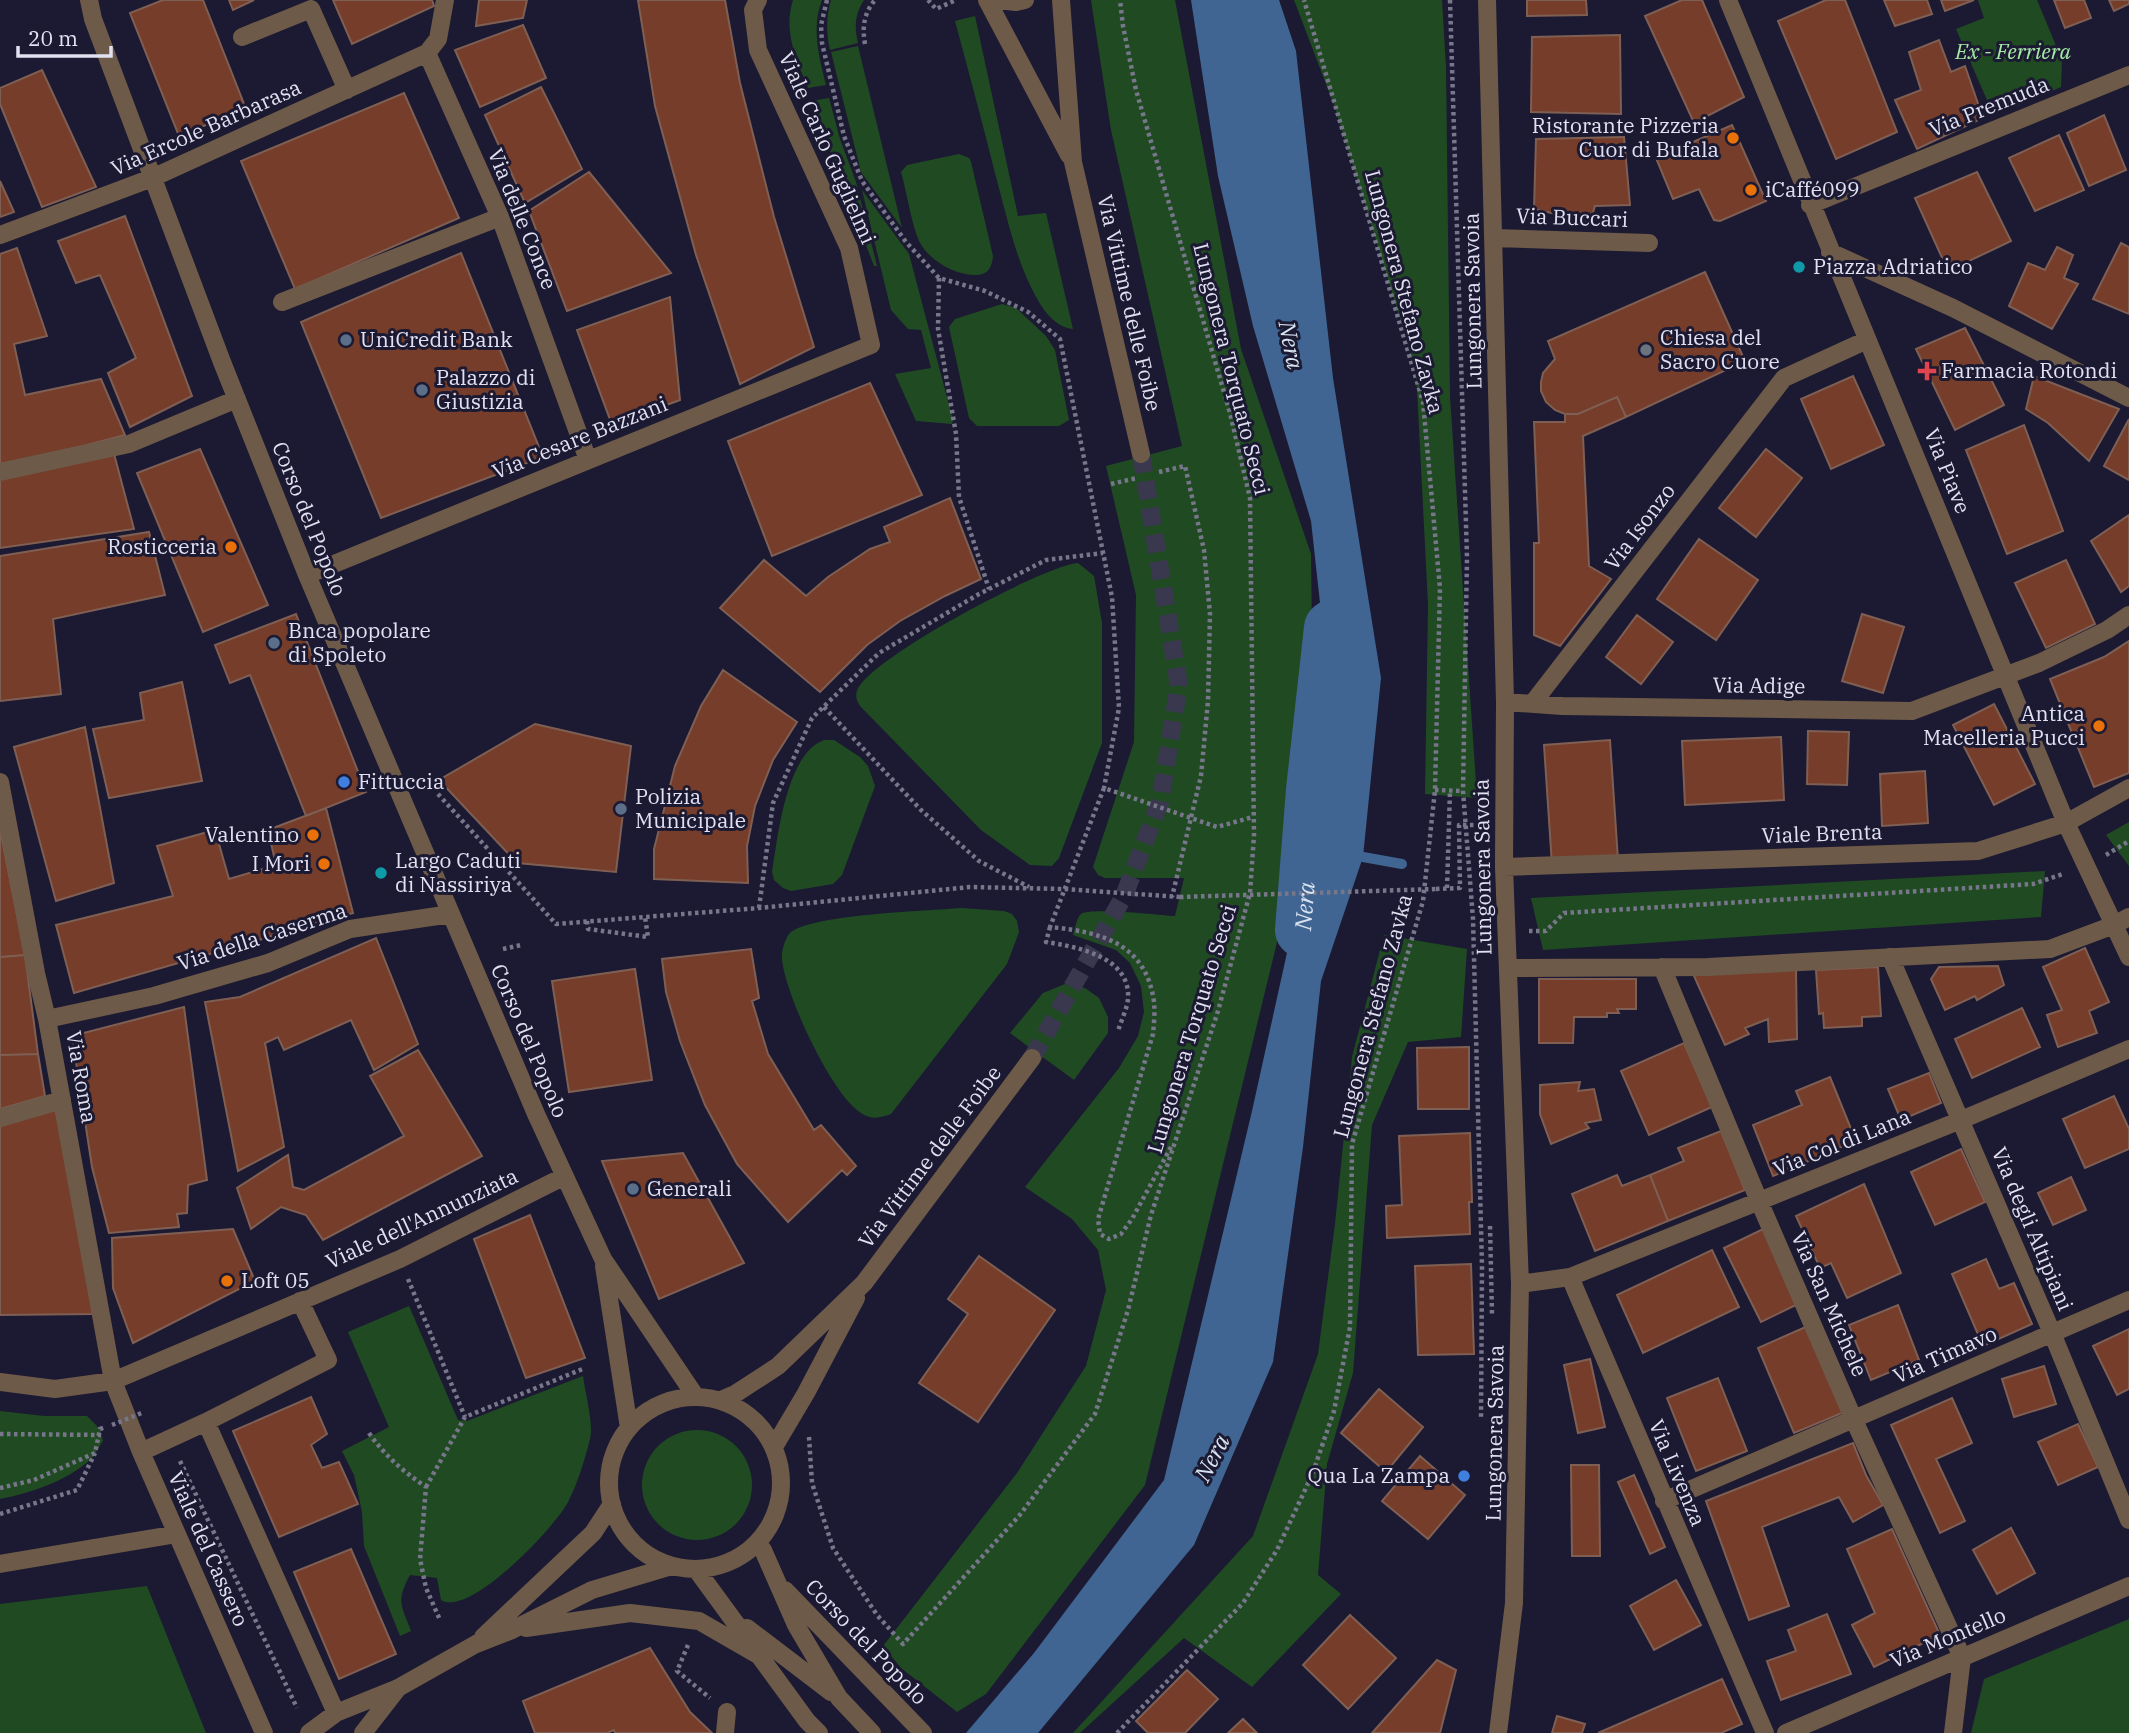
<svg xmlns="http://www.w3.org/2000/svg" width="2129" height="1733" font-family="'IBM Plex Serif',serif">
  <rect width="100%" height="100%" fill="#1b1a32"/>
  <path fill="#204b22" d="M793,0h29c-11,28 -3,57 4,85l-18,3c-12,-30 -25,-56 -15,-88z
    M831,0h33c-9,14 -10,26 -6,43l-28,7c-4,-17 -4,-33 1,-50z
    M1091,0h84l66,349 70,205 3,236 -169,695 -159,209 -29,18 -56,-44 -18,-22 134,-173 69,-107 20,-76 -8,-40 -26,-31 -47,-32 94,-119 19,-32 6,-24 -3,-26 -11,-23 -14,-13 -43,-15c2,-6 3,-16 8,-21 8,-7 79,1 94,2l9,-38h-79l-7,-3 -5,-8 41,-125 2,-147 -30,-129 76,-20 -71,-316z
    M1294,0h148l4,68 4,329 27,401 -52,-4 3,-189 -12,-236 -82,-264z
    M1978,0h59l25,60 -1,27 -44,19 -17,-11 -13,5 -31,-71 28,-11z
    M975,16l43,200 28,-3 27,116c-21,-2 -34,-25 -43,-44 -16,-33 -24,-72 -34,-108 -13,-52 -27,-104 -41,-156z
    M858,46l44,182 -41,-56 -30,-120z
    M829,98l11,41 16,43 21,84h-3l-63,-165z
    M959,154l10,4 2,4 22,94c-1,10 -4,18 -15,19 -22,1 -49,-14 -59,-34 -8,-19 -12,-48 -18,-69l6,-7z
    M862,190l47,64 44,166 -1,4 -36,-3 -21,-47 36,-6 -10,-38 -13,-1 -17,-19z
    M1002,304l14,4 30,28 9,14 14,70 -10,6h-82l-8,-8 -20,-91 6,-8z
    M1078,563l16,13 8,47v120l-43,115 -7,8 -22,-1 -49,-35 -121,-124c-3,-5 -5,-9 -3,-15 9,-31 188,-126 221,-128z
    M824,740h10l26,17 8,9 7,20 -33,89 -9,9 -42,7 -8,-3 -9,-8 -2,-8c6,-36 14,-118 52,-132z
    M2129,822v44l-23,-31z
    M2045,871l-4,46 -498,33 -12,-52z
    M961,908l43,3 8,3 5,7 2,11 -12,32 -116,150c-11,4 -19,6 -30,-1 -30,-19 -76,-119 -79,-154 -1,-7 3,-20 7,-25 18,-20 141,-23 172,-26z
    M1384,935l83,14 -6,88 -53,5 -36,83 -19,248 -26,91 -9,111 23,19 -89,93 -68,-49 -104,95h-7l180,-197 65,-182 17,-130 17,-167z
    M1065,984l20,4 14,10 9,19v16l-34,47 -64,-47 33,-40z
    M409,1306l49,114 9,1 116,-45c2,16 11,49 7,63 -5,20 -12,43 -21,61 -12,26 -100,118 -128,100l-4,-22 -27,-3c-14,26 -9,30 1,56l-11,5 -36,-90 -2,-34 -8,-37 -12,-24 47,-24 -41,-95z
    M0,1411l44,5h43l13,13 3,12c-4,5 -7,13 -12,18 -24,22 -60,34 -91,40z
    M642 1485a55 55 0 1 1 110 0a55 55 0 1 1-110 0Z
    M147,1586l59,147h-206v-129z
    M2129,1619v114h-158l13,-54z"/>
  <path fill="#406592" d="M1191,0h88l17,51 37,327 48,300 -18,179 -42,124 -18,166 -30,215 -79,183 -156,188h-72l68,-80 130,-173 88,-369 73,-330 -4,-169 -10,-91 -58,-195 -35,-150z"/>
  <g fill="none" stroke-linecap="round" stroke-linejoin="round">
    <path stroke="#406592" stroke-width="10" d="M1363,857l39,7"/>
    <path stroke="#406592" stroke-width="56" id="s1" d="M1303,930l11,-140 18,-162"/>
  </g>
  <path fill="#753d2a" stroke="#7f5f54" stroke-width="2" d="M163,0h40l43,109 -67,27 -49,-123z
    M229,0h25l-21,10z
    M333,0h99l2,6 -82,38z
    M479,0h48l-4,18 -47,8z
    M638,0h87l15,83 34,134 40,130 -74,37 -44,-129 -41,-149z
    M1527,0h59l1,15 -60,1z
    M1682,0h20l42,97 -50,26 -49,-107z
    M1826,0h19l52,132 -61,27 -58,-138z
    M1884,0h43l5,14 -37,12z
    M1941,0h33l-29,11z
    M2054,0h30l7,18 -26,10z
    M2109,0h20v4l-15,7z
    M523,25l23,53 -66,29 -25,-57z
    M1620,35l1,79 -90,-2 1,-75z
    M1939,40l12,32 14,-6 18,52 -66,31 -22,-49 26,-10 -12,-38z
    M42,70l54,117 -54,20 -42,-103v-16z
    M541,87l41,82 -57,34 -40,-88z
    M404,93l55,125 -164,71 -54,-128z
    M2104,115l22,55 -37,16 -22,-53z
    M1732,125l34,76 -46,20 -6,-1 -15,-31 -26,10 -17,-41z
    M2059,135l25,55 -49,21 -26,-53z
    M1624,137l6,68 -35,1 -5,16 -56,-13 2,-70z
    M589,172l82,101 -104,38 -38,-100z
    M1977,172l34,69 -63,30 -33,-73z
    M0,181l14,31 -14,5z
    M125,216l67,180 -62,31 -22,-54 28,-15 -36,-83 -24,8 -18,-42z
    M2121,243l8,4v67l-36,-15z
    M2057,247l16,8 -9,23 14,6 -26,45 -43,-23 19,-43 17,7z
    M17,248l30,88 -33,8 11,51 76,-16 24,56 -125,33v-214z
    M461,253l82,204 -162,61 -80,-196z
    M1705,272l40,89 -119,56 -9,-20 -39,17h-13l-10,-4 -9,-8 -5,-11v-9l2,-9 12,-14 -7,-18z
    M670,297l10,103 -68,25 -35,-95z
    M1965,328l39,77 -49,25 -39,-81z
    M1853,376l31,69 -53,24 -30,-70z
    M2034,376l85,33 -30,52 -41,-38 -22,-14z
    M870,383l52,112 -150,61 -44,-115z
    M1617,397l9,20 -43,19 6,130 22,13 -51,67 -26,-11v-92h5l-5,-121h31v-8h13z
    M2129,419v61l-25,-14z
    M2024,425l39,106 -56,23 -41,-104z
    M200,449l68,156 -65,27 -66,-159z
    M1766,449l36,29 -46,59 -37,-29z
    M113,450l21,79 -134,19v-73z
    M950,498l31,81 -36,17 -45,25 -33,24 -47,47 -100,-84 44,-48 42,36 22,-19 42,-28 20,-7 -6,-15z
    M2129,515v71l-8,6 -30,-51z
    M149,532l16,63 -112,24 8,75 -61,7v-145z
    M1699,539l59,41 -42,60 -59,-41z
    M2066,560l29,64 -49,24 -31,-65z
    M296,614l70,178 -60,24 -56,-141 -20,8 -15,-38z
    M1862,614l42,13 -21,66 -41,-12z
    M1637,615l36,27 -32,42 -35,-27z
    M2129,641v132l-35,14 -44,-108 54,-22z
    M723,670l74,52 -24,38 -18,46 -8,40 1,37 -94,-4v-30l21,-83 26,-60z
    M182,682l20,99 -93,17 -16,-69 51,-9 -4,-27z
    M1994,704l41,80 -41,21 -41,-80z
    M535,724l96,22 -15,126 -99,-9 -78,-83z
    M85,727l29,156 -58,18 -42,-154z
    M1808,731l41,1 -2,53 -40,-1z
    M1781,737l3,63 -99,5 -3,-64z
    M1610,740l8,120 -66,5 -8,-120z
    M1925,771l3,52 -46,3 -2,-52z
    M326,808l27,105 -279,80 -18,-68 117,-29 -16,-50 58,-16 14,49 47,-14 -8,-35z
    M0,829l25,126 -25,2z
    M376,938l42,106 -44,26 -23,-50 -67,30 -6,-13 -13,6 19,104 -46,24 -33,-169 35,-5z
    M2085,948l24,54 -20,9 8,22 -39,14 -11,-32 15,-5 -19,-43z
    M751,949l8,49 -7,3 16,53 46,76 7,-5 35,41 -9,9 -5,-5 -54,52 -51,-58 -32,-59 -25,-64 -14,-49 -4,-33z
    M25,955l13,99 -38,1v-98z
    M1998,966l6,19 -27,15 -2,-4 -30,14 -14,-31 8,-12z
    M1878,967l3,49 -19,1v9l-38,2 -1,-15 -4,1 -3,-44z
    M635,969l17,111 -83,12 -17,-111z
    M1796,969l1,70 -28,3 -1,-23 -23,9 4,6 -24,11 -31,-69 5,-3z
    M1539,979h97v30h-19l2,4h-12v4h-33l-1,26h-34z
    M184,1007l23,173 -19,5 -1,28 -10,1 2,13 -70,6 -17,-66 -20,-131z
    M2022,1008l18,39 -68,31 -17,-39z
    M1684,1043l28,64 -63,28 -28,-64z
    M1469,1047v62h-51l-1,-61z
    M418,1050l64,106 -159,84 -17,-25 -25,-8 -30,22 -14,-41 51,-33 5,32 11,3 100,-54 -34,-60z
    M38,1054l7,42 -45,13v-54z
    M1929,1073l12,30 -40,17 -13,-31z
    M1830,1077l26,64 -83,35 -20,-51 49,-20 -6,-14z
    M1580,1082l-2,9 16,-2 7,31 -16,3 4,5 -38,16 -11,-30v-29z
    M2114,1096l15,33v20l-44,19 -22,-49z
    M57,1109l36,205 -93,1v-189z
    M1721,1131l24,59 -77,31 -18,-46 34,-14 -6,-13z
    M1470,1133l2,69h-3l1,32 -83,4 -1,-32 16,-1 -3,-69z
    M1961,1149l24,53 -50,23 -24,-53z
    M683,1153l61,110 -85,36 -57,-138z
    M1617,1175l5,11 28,-11 18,46 -73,30 -23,-57z
    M2071,1177l15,33 -33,15 -15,-32z
    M1864,1184l37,89 -54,25 -16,-35 -11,5 -24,-52z
    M530,1215l55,143 -59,20 -52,-139z
    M233,1229l22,52 -122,62 -20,-55 -1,-50z
    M1763,1229l37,74 -39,19 -37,-74z
    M1712,1250l27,57 -96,46 -26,-58z
    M979,1256l76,54 -77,112 -59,-39 49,-69 -20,-15z
    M1986,1259l13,30 15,-6 18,41 -49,22 -31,-72z
    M1471,1264l3,90 -56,1 -3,-89z
    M1898,1305l21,55 -48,20 -22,-55z
    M1810,1325l37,86 -53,22 -36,-85z
    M2129,1329v60l-12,6 -24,-49z
    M1590,1359l15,68 -27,6 -14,-68z
    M2044,1366l12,38 -42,13 -12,-38z
    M1718,1378l29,73 -51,20 -29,-73z
    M1379,1389l44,38 -37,45 -45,-39z
    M311,1397l16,37 -16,11 11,23 17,-6 19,42 -79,33 -46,-106z
    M1952,1398l20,45 -36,16 29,62 -25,12 -49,-108z
    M2078,1424l20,43 -40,18 -20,-43z
    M1853,1443l13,32 17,30 -30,17 -14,-25 -77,30 27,79 -40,14 -43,-119z
    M1420,1456l45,39 -37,44 -46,-38z
    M1571,1465h28l1,91h-28z
    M1634,1475l31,72 -15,7 -32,-72z
    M2011,1528l24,45 -38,21 -24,-44z
    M1892,1529l48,106 -66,32 -22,-42 23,-12 -28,-64z
    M351,1549l45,105 -57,25 -45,-107z
    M1676,1580l25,45 -47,25 -24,-44z
    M1827,1614l24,60 -70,26 -14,-39 29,-10 -8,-21z
    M1350,1615l46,43 -48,51 -45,-44z
    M650,1648l40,64 22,21h-97l-1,-3 -7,3h-72l-12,-32z
    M1437,1660l19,10 -16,63h-68z
    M1187,1670l31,29 -33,34h-37l-12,-12z
    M1722,1679l20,45 -21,9h-123z
    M1557,1716l28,8 -3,9h-30z
    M1243,1719l14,14h-29z"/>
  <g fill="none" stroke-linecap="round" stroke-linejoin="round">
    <path stroke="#39384f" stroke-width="18" stroke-dasharray="18 9" stroke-linecap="butt" d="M1032,1058l92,-162 36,-94 19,-117 -38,-231"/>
    <path stroke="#77768b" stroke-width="4.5" stroke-dasharray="3.5 3.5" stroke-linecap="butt" d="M827,0l-6,25 1,18 22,93 18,45 44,61 33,36 46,13 43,21 32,27 52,258 7,111 -15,80
      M928,0l8,9 20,-9
      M1450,0l17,557 -4,234 10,128 9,347 -1,153
      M865,44c-3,-17 -1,-31 10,-44
      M939,278l-1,51 18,105 3,63 30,92
      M1159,472l26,-6 19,84 6,64 -2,87 -7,75 -29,121
      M1111,484l26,-6
      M824,707l97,103 58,51 50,26
      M1435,790l28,1
      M438,794l118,130 203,-16 211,-21 93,2 117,8
      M2106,855l23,-14
      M1447,888l3,-97
      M1436,889l24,-1 -1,-63h21
      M759,908l14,-105 39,-85 67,-65 100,-59 67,-34 57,-7
      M587,921l1,8 60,8 -3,-20
      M1050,927l-4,15c32,5 85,15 82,57 -1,10 -7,22 -10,32
      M1529,931h17l18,-18 469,-29 30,-10
      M503,949l18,-4
      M1171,1147l-39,72 -11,15 -12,5 -9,-5 -2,-15 55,-185c1,-10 2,-22 1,-32 -8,-59 -53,-70 -104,-75l54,-139 113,39 36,-10
      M1490,1226l2,89
      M408,1279l57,138
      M369,1433c16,23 34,38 57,54l-6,72 6,29 14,32
      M0,1434l101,1
      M809,1437l3,46 21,65 44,67 26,29 116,-128 76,-102 33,-104 23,-95 67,-204 32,-118 4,-58 -4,-337 -20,-85 -94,-323 -13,-64 -3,-26
      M180,1461l117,247
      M426,1487l39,-70 120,-49
      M0,1488l34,-8 61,-27 5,-24 6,-2
      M0,1514l77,-24 18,-37
      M688,1645l-11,26 33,27
      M1117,1733l126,-130 34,-53 35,-75 22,-64 16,-84 2,-183 71,-243 12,-111 5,-202 -17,-186 -119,-402"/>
    <path stroke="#6e5a48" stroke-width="18" d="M89,0l4,19 129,343 85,213 229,539 67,145 93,138
      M987,0l82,155
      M998,0l18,2 9,-2
      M1061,0l12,162 68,292
      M1487,0l18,702 -1,165 16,417 -6,319 -16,130
      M1728,0l338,823 63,134
      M242,37l69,-28 36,81
      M427,53l73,164 88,243
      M1810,205l319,-130
      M0,235l152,-57 275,-125 11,-14 7,-39
      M1494,238l155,5
      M1830,252l123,56 176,90
      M282,302l218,-85
      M0,472l129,-28 108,-45
      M307,575l564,-230 -22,-97 -91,-198 -5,-40 5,-10
      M1505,702l57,4 350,5 127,-48 68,-33 22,-15
      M1532,704l252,-326 83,-38
      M0,782l36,191 11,46 66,362 28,71 123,281
      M1504,867l474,-16 88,-28 63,-35
      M1890,957l162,376 77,187
      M1662,967l97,234 95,219 108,237 -9,76
      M1508,968l200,-1 342,-18 64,-24 15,-8
      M47,1019l107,-23 114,-33 82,-34 101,-15
      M0,1118l62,-18
      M604,1266l25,162
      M1570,1277l391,-157 168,-71
      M1520,1284l50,-7 195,456
      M0,1382l55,7 58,-8 287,-122 163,-82
      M609 1483a86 86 0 1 1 172 0a86 86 0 1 1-172 0Z
      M721,1400l14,-6 43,-28 86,-83 168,-225
      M206,1422l130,291
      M774,1447l32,-54 50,-95
      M141,1452l65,-30 122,-62 -28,-59
      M1664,1501l465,-201
      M757,1543l6,7 33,75 43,73 33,35
      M0,1564l177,-30
      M696,1569l111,152 12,12
      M785,1590l138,143
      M526,1628l104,-15 69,8 59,34
      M747,1628l84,64
      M483,1637l110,-104 19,-29
      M309,1733l27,-20 62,-25 78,-44 36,-14 80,-40 80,-24
      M363,1733l35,-45
      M725,1733l2,-21
      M1786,1733l343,-147"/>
    <path stroke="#77768b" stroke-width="4.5" stroke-dasharray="3.5 3.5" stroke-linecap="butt" d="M1180,897l256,-8
      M112,1425l32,-13"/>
  </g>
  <g fill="#e8710a" stroke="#1b1a32" stroke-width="2.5">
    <circle cx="1733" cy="138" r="7"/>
    <circle cx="1751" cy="190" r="7"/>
    <circle cx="231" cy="547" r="7"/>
    <circle cx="2099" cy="726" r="7"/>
    <circle cx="313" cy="835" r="7"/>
    <circle cx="324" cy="864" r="7"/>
    <circle cx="227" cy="1281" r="7"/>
  </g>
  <g fill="#0f9aa8" stroke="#1b1a32" stroke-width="2.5">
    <circle cx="1799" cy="267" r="7"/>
    <circle cx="381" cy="873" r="7"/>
  </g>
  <g fill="#5c6f8a" stroke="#1b1a32" stroke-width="2.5">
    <circle cx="346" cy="340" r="7"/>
    <circle cx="422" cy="390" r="7"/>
    <circle cx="274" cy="643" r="7"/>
    <circle cx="621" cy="809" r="7"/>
    <circle cx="633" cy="1189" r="7"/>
  </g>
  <circle fill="#6b7280" stroke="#1b1a32" stroke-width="2.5" cx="1646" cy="350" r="7"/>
  <path fill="#e0444e" stroke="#1b1a32" stroke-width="2.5" d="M1923.5 360.5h7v7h7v7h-7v7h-7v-7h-7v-7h7z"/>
  <g fill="#3f7fe0" stroke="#1b1a32" stroke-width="2.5">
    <circle cx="344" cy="782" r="7"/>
    <circle cx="1464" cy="1476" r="7"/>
  </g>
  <g text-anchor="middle" stroke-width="6" stroke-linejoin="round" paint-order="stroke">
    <g font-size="21" font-style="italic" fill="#a8eba8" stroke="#1b1a32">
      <text x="2013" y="59">Ex - Ferriera</text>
    </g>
    <g font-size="21" fill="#e1e1f2" stroke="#1b1a32">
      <text transform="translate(1989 107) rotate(-22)" y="7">Via Premuda</text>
      <text transform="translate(206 128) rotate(-24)" y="7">Via Ercole Barbarasa</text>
      <text transform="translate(827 148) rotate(66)" y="7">Viale Carlo Guglielmi</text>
      <text transform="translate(1572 218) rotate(2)" y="7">Via Buccari</text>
      <text transform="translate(522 219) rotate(68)" y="7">Via delle Conce</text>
      <text transform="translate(1404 292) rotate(75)" y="7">Lungonera Stefano Zavka</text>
      <text transform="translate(1473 301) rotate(-91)" y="7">Lungonera Savoia</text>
      <text transform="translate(1129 303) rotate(77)" y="7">Via Vittime delle Foibe</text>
      <text transform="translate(1231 369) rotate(76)" y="7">Lungonera Torquato Secci</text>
      <text transform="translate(580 438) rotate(-22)" y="7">Via Cesare Bazzani</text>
      <text transform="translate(1947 471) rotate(68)" y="7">Via Piave</text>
      <text transform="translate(309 519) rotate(68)" y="7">Corso del Popolo</text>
      <text transform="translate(1640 527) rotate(-53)" y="7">Via Isonzo</text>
      <text transform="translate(1759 686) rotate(1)" y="7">Via Adige</text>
      <text transform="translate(1822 834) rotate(-2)" y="7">Viale Brenta</text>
      <text transform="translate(1483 867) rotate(-91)" y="7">Lungonera Savoia</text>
      <text transform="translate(262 937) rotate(-18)" y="7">Via della Caserma</text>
      <text transform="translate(1373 1016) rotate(-75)" y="7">Lungonera Stefano Zavka</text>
      <text transform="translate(1192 1029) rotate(-73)" y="7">Lungonera Torquato Secci</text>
      <text transform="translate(529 1041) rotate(67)" y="7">Corso del Popolo</text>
      <text transform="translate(81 1077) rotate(80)" y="7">Via Roma</text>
      <text transform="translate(1842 1143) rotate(-22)" y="7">Via Col di Lana</text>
      <text transform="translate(930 1157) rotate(-53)" y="7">Via Vittime delle Foibe</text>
      <text transform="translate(422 1219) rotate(-25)" y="7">Viale dell'Annunziata</text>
      <text transform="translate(2032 1229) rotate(67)" y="7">Via degli Altipiani</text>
      <text transform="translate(1829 1304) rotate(66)" y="7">Via San Michele</text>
      <text transform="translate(1945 1355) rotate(-24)" y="7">Via Timavo</text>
      <text transform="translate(1495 1433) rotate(-89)" y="7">Lungonera Savoia</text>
      <text transform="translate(1677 1473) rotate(67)" y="7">Via Livenza</text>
      <text transform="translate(208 1549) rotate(66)" y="7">Viale del Cassero</text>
      <text transform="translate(1948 1638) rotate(-23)" y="7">Via Montello</text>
      <text transform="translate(866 1642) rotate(46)" y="7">Corso del Popolo</text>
    </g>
    <g font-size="21" fill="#e1e1f2" stroke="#1b1a32" text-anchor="start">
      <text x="1719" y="133" text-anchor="end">Ristorante Pizzeria<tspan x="1719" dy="24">Cuor di Bufala</tspan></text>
      <text x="1765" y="197">iCaffé099</text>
      <text x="1813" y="274">Piazza Adriatico</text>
      <text x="1660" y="345">Chiesa del<tspan x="1660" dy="24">Sacro Cuore</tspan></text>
      <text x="360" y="347">UniCredit Bank</text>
      <text x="1941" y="378">Farmacia Rotondi</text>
      <text x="436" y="385">Palazzo di<tspan x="436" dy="24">Giustizia</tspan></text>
      <text x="217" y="554" text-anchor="end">Rosticceria</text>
      <text x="288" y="638">Bnca popolare<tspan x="288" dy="24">di Spoleto</tspan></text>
      <text x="2085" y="721" text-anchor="end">Antica<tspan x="2085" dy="24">Macelleria Pucci</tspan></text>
      <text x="358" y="789">Fittuccia</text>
      <text x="635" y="804">Polizia<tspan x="635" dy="24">Municipale</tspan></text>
      <text x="299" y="842" text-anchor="end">Valentino</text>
      <text x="395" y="868">Largo Caduti<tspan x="395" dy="24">di Nassiriya</tspan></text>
      <text x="310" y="871" text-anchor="end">I Mori</text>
      <text x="647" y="1196">Generali</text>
      <text x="241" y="1288">Loft 05</text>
      <text x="1450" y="1483" text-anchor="end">Qua La Zampa</text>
    </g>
    <g font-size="23" font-style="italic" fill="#d8e4f2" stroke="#1b1a32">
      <text transform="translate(1291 345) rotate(79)" y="8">Nera</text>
      <text dy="8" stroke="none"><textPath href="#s1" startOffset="24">Nera</textPath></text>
      <text transform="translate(1212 1458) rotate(-62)" y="8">Nera</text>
    </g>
  </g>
  <path d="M18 46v10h93v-10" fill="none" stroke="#e1e1f2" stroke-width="3.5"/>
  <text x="28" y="46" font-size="21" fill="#e1e1f2" stroke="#1b1a32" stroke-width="5" paint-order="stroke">20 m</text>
</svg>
